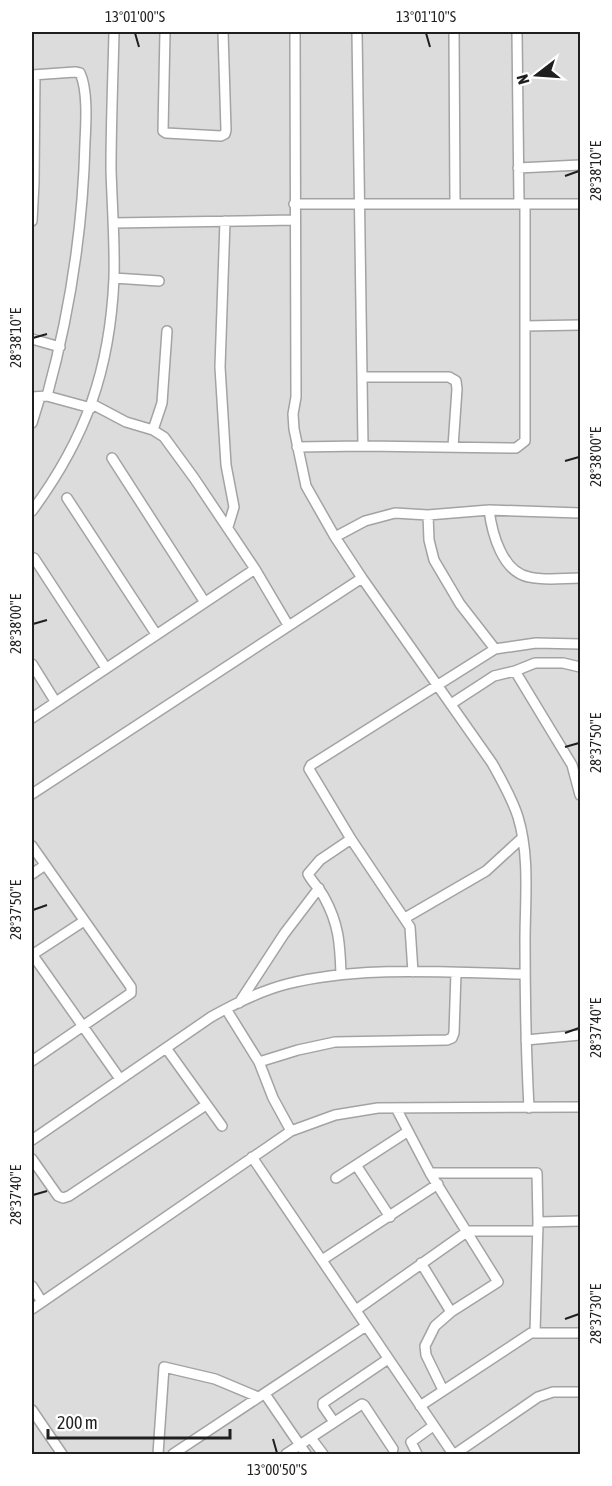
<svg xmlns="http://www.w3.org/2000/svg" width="612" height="1486" font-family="'Asap Condensed',sans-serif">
  <rect width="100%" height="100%" fill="#efede7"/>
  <path fill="#dddcdc" d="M32,32h548v1422h-548z"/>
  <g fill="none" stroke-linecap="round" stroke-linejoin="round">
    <g stroke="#a3a3a3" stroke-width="12">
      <path id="minor" d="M165,32l-2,99 3,2 55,3 4,-2 1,-4 -3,-98
        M295,32l1,365 -3,17 1,15 12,57 29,51 27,41 130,185c10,18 20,35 26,54 12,39 7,84 7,124 0,56 1,111 4,167
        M357,32l6,414
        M454,32l1,172
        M517,32l2,171
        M32,75l43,-3 5,1c8,17 6,50 5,69 -2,87 -15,170 -38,254
        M518,168l62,-3
        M294,204h286
        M32,221l2,-38 1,-108
        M225,221l-5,146 6,98 8,42 -6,20
        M113,223l181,-3
        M114,278l45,3
        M525,326l55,-1
        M32,339l28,8
        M363,377h86l7,4 1,8 -4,58
        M32,397l15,-1 44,12
        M92,404l34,18 27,8 11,7 30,41 61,91
        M32,423l8,-26
        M153,430l9,-27 5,-72
        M297,447l66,-1 153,2 9,-7v-237
        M112,458l92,143
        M67,498l89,136
        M489,510c3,23 13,62 40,67 16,4 35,1 51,1
        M32,511c54,-73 78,-141 82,-233 1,-36 -2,-73 -3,-109 0,-46 2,-92 3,-137
        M428,515l1,25 5,20 26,44 35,45
        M335,537l30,-16 30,-8 33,2 61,-5 91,3
        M34,558l72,110
        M32,664l23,37
        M515,671l57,94 8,30
        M451,704l43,-28 21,-5 20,-8h28l17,4
        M32,718l223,-149 33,56
        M32,794l330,-216
        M32,846l99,141v6l-99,68
        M32,874l13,-9
        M405,918l81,-47 36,-33
        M32,954l88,125
        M32,955l52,-34
        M413,972l-3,-45 -59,-88 -42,-70 2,-4 184,-116 41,-6 44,1
        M341,974c-1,-30 -2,-50 -17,-77 -4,-8 -12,-15 -16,-23l12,-14 31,-21
        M239,1003l45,-69 35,-46
        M226,1009l33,53 14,36 18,33
        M526,1040l54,-5
        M166,1048l56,78
        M259,1062l39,-12 37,-8 112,-2 5,-2 2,-5 2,-60
        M396,1108l34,65 68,109 -47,30 -16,14 -10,20 1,9 17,35
        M32,1140l179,-123c23,-13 49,-26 76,-33 75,-19 161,-11 238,-10
        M252,1157l201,297
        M32,1159l26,37 5,2 6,-2 137,-91
        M356,1165l34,52
        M430,1173h107l1,49 -3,111
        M336,1178l71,-46
        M538,1222l42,-1
        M322,1260l116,-76
        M421,1263l30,49
        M32,1286l10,16
        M32,1309l259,-178 44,-16 43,-7 202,-1
        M356,1310l112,-79h70
        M265,1394l41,60
        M420,1406l111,-73h49
        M32,1410l30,44
        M334,1422l-11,-16v-3l65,-44
        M311,1438l12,16
        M158,1454l6,-87 51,12 43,18
        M173,1454l193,-128
        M286,1454l76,-50 2,1 29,44
        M417,1454l-6,-12 22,-16
        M455,1454l83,-57 15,-5h27"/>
    </g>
    <use href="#minor" stroke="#fff" stroke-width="9"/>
  </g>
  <path fill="none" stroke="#1f1f1f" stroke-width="2" d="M135,33l4,14M426,33l4,14M565,176l14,-5M33,338l14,-4M565,461l14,-4M33,624l14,-4M565,747l14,-4M33,910l14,-5M565,1033l14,-5M33,1195l14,-4M565,1319l14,-5M273,1439l4,14"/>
  <rect width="612" height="1486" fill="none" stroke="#ffffff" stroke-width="66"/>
  <g transform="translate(537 75) rotate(253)" stroke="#ffffff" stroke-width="4.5" paint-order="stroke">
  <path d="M0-4.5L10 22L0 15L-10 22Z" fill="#1f1f1f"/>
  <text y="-9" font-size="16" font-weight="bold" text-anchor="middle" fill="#1f1f1f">N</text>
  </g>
  <path d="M48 1429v9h182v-9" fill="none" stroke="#1f1f1f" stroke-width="3"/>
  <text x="57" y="1429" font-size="18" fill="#1f1f1f" stroke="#ffffff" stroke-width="4.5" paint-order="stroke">200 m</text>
  <rect x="33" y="33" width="546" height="1420" fill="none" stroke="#1f1f1f" stroke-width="2"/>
  <g font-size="15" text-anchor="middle" fill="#1f1f1f">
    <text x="135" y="22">13°01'00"S</text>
    <text x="426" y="22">13°01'10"S</text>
    <text transform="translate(596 171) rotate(-90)" y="5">28°38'10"E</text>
    <text transform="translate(16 338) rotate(-90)" y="5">28°38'10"E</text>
    <text transform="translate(596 457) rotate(-90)" y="5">28°38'00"E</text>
    <text transform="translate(16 624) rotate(-90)" y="5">28°38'00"E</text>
    <text transform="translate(596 743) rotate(-90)" y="5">28°37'50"E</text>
    <text transform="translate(16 910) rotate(-90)" y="5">28°37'50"E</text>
    <text transform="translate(596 1028) rotate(-90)" y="5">28°37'40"E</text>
    <text transform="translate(16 1195) rotate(-90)" y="5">28°37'40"E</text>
    <text transform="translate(596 1314) rotate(-90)" y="5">28°37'30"E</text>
    <text x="277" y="1475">13°00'50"S</text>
  </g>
</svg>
